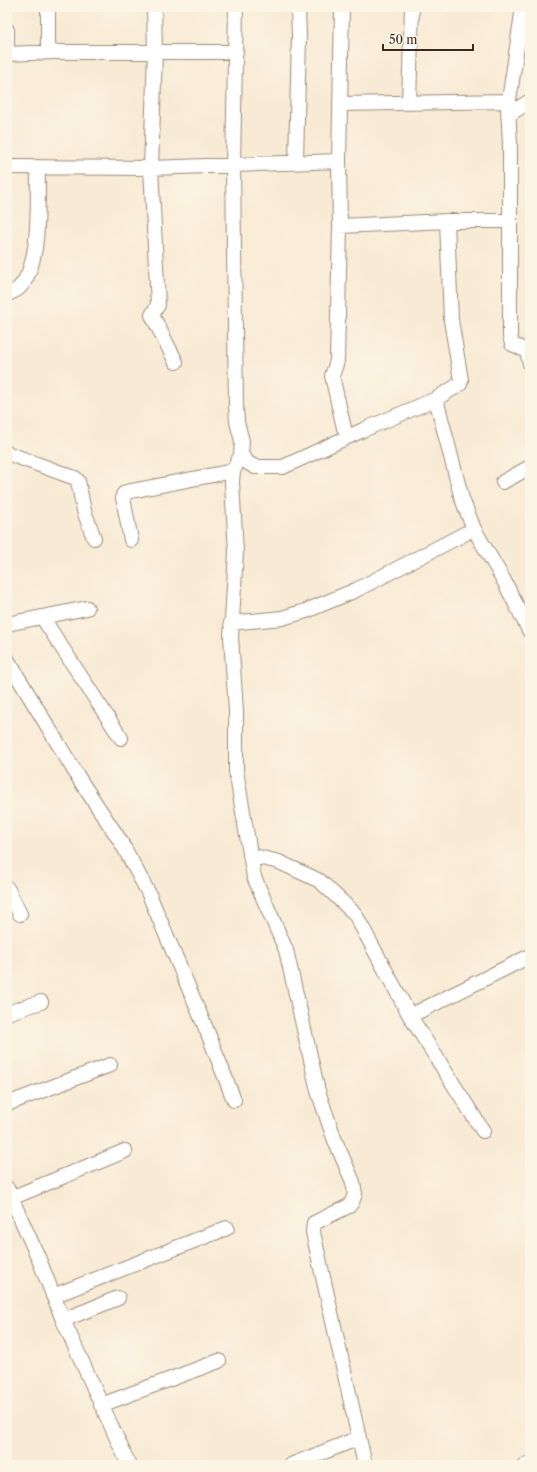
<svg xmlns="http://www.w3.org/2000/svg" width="537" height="1472" font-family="'Libre Caslon Text',serif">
  <rect width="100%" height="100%" fill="#fcf5e5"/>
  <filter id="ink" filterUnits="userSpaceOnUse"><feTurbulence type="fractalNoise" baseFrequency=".025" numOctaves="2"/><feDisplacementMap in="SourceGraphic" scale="8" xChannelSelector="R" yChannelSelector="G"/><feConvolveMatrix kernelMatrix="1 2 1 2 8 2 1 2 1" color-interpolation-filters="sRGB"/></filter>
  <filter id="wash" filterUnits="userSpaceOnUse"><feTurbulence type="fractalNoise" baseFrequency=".012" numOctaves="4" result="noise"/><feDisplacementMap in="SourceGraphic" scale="16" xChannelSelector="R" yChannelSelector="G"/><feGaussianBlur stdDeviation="0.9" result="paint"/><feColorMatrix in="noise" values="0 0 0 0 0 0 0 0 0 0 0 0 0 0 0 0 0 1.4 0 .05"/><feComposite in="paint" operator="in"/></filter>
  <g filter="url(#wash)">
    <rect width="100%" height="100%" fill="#f8ead4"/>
  </g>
  <g filter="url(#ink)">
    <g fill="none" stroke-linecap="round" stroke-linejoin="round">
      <g stroke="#9a8a79" stroke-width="16">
        <path id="minor" d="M48,7v45
          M154,7l1,45 -4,116 7,137 -6,10 24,47
          M236,7l-3,159 3,240 1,16 5,19 -1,14 -8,16 -1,11 4,70 -5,85 5,74v60l18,106 32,73 32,141 16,47 19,44 2,12 -3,8 -3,4 -35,17 -1,9 52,233
          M523,7l-15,100 2,37v192l2,8 15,7 3,-2
          M7,30v24
          M7,54l47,-2h182
          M409,102l3,-95
          M341,104l168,-3
          M508,115l22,-14
          M339,161l3,-154
          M296,162l3,-126 -1,-29
          M7,167l144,1 188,-7 1,65 107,-5h63
          M340,226l-3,135 -5,15 12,52
          M7,294c4,-2 10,-3 13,-7 22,-24 17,-88 18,-120
          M527,351l3,13
          M436,399l26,100 12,30 29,50 27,53
          M7,453l68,25 3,3 6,30 10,27
          M241,455l7,8 7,4h28l80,-37 73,-31 24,-15 1,-4 -10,-60 -4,-99
          M503,482l27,-15
          M131,540l-8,-42v-3l3,-3 107,-21
          M42,617l79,121
          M231,623l51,-5 24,-7 50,-21 110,-57
          M7,624l80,-16
          M7,659l73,121 41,62 27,50 59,139 27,69
          M250,855l29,7 41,19 35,33 55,102 73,115
          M7,888l13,26
          M7,1013l34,-11
          M410,1016l120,-60
          M7,1104l103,-39
          M7,1188l31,69 25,63 66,145
          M11,1198l114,-47
          M53,1296l174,-68
          M63,1320l55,-22
          M101,1405l118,-44
          M291,1465l68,-27
          M526,1465l4,-2"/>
      </g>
      <use href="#minor" stroke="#fff" stroke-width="14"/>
    </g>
  </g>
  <rect width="537" height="1472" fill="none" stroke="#fcf5e5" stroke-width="24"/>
  <path d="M383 44v6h90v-6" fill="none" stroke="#3b2a1e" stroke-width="2"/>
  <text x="389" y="44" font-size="12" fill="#3b2a1e" stroke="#fcf5e5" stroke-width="3" paint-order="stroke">50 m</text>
</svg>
